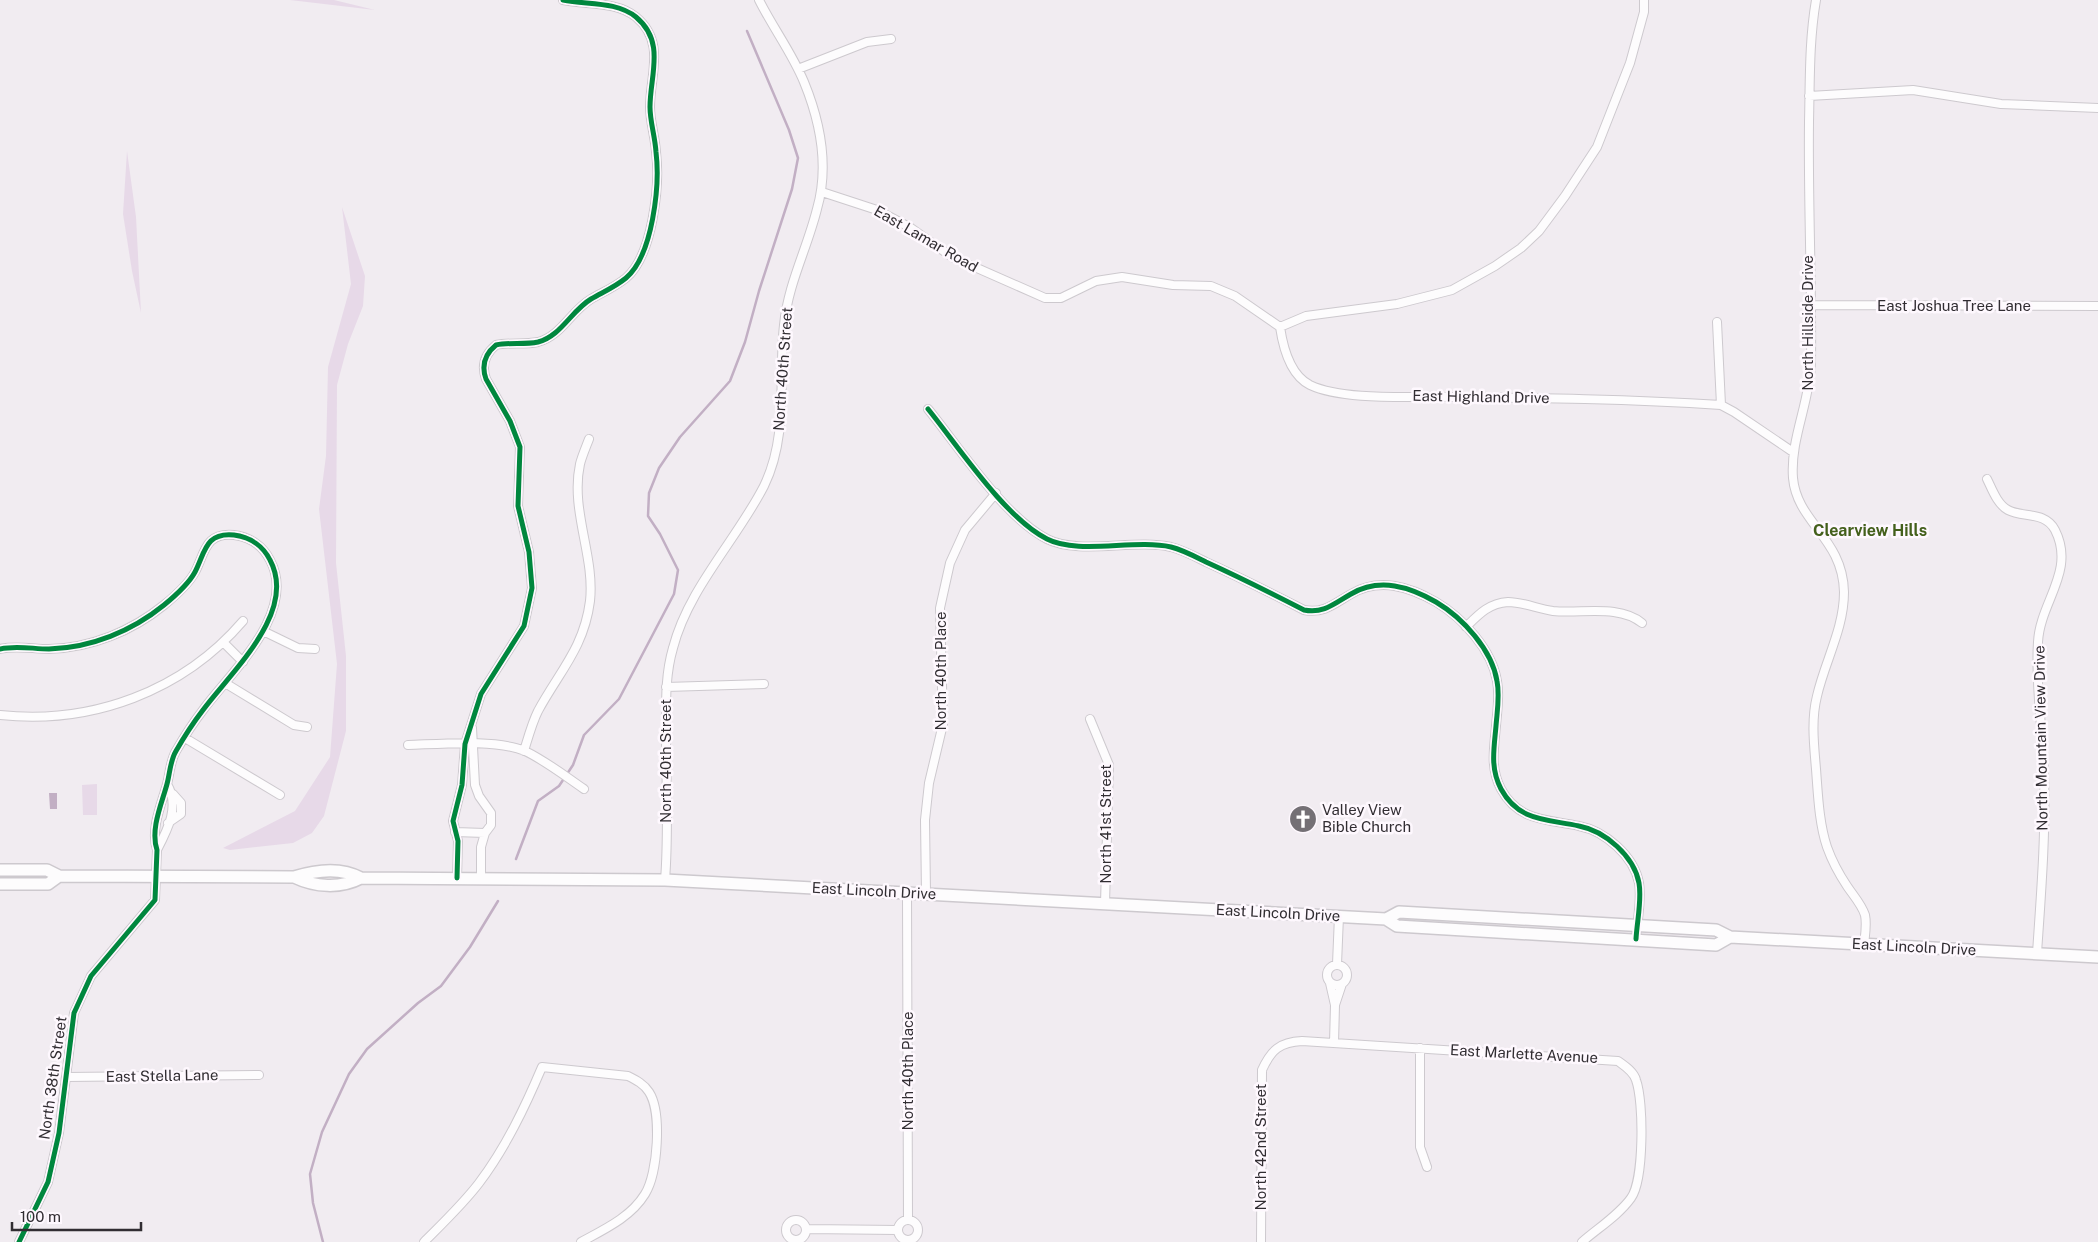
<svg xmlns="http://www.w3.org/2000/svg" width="2098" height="1242" font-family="'Public Sans',sans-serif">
  <rect width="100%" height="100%" fill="#f1ecf1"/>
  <path fill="#e7d9e8" d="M290,0h44l41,10z
    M127,151l9,66 5,96 -9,-42 -9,-57z
    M342,207l23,69 -2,30 -15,38 -11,41 -1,178 10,93v75l-22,85 -12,17 -19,10 -63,7 -7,-2 72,-37 35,-54 7,-93 -18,-155 7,-53 2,-89 23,-83z
    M97,784v31h-14l-1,-30z"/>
  <path fill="#c2afc4" d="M49,793h8v16h-7z"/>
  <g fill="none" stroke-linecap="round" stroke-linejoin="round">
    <path stroke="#c2afc4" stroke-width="2.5" d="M516,859l22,-58 21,-15 14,-21 11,-30 35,-36 55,-105 4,-24 -18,-36 -12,-18 1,-23 10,-25 21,-31 50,-56 15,-39 14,-51 33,-102 6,-31 -9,-28 -42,-99
      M323,1242l-10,-39 -3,-29 12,-42 27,-58 18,-25 51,-46 23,-17 29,-39 28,-46"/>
    <g stroke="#cdc9ce" stroke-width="10">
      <path id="minor" d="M1816,0c-7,41 -6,81 -7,122 -1,80 3,161 2,241 -1,39 -21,76 -18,115 4,45 50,60 51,114 0,37 -19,69 -27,104 -6,24 -3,49 -1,73 2,26 3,54 11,78 5,14 12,27 20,39 6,9 15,19 18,29 2,10 0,20 -1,30
        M798,69l69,-27 24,-3
        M1809,96l104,-6 88,14 97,4
        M822,192l55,18 34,18 41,29 93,41h16l35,-17 26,-4 51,8 38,1 24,10 45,31
        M1810,305l288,1
        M1717,322l4,83 13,7 59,40
        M1280,327l26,-11 91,-12 55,-14 43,-24 26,-18 18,-17 26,-35 32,-49 33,-84 14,-51v-12
        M1280,327c3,20 10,48 30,58 34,16 101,11 139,12 91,1 181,2 272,8
        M928,409c30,37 77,109 119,130 31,16 87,0 124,8 12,3 23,9 35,15 33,15 65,31 98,48 20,4 31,-7 47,-16 29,-17 59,-7 85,8 27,16 56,48 61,79 3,15 0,31 -1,45 -2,23 -6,42 5,63 18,33 46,30 78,37 26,5 55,30 60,57 3,17 -2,38 -3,56
        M1987,479c5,10 10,25 21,31 15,8 37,1 47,20 21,41 -15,72 -17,112 -3,44 5,89 6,133 2,59 -3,119 -7,178
        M1466,627c12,-12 23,-24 42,-25 15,0 30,7 45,9 28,3 66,-7 89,12
        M263,631l35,17 17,1
        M224,643l19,19
        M0,649c16,-4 33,0 49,0 42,-1 83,-18 115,-44 11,-9 24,-20 31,-33 10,-19 10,-40 39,-37 16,2 29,11 36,25 28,52 -39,112 -67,150 -10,13 -19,27 -27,41 -6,10 -6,22 -9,33 -5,19 -17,45 -10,66l-2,50 -64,76 -17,37 -15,120 -11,49 -29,60
        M225,683l69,42 13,2
        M666,687l98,-3
        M0,715c92,10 183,-24 243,-94
        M1090,719l19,46 -4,138
        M472,728l3,57 4,11 12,17v12l-6,8 -4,14v31
        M185,738l95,57
        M408,745c32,-1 88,-6 117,6 21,10 40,25 59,38
        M524,751c4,-13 8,-28 14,-40 21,-39 46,-63 52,-110 5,-45 -20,-91 -10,-137 2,-8 6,-17 9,-25
        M168,823l13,-9v-11l-8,-9
        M455,832l30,1
        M157,850c11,-21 23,-44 10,-66
        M457,878l1,-37 -5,-20 9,-36 3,-41 16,-50 43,-68 8,-38 -3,-36 -11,-46 2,-59 -10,-26 -24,-42c-5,-14 -1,-25 10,-34 14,-3 28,0 42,-3 23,-6 33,-31 53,-43 12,-7 24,-12 35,-21 27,-23 34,-93 30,-126 -1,-16 -6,-30 -6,-45 0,-32 16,-65 -14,-90 -20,-16 -49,-12 -73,-17
        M665,880c4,-49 1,-100 1,-149 0,-28 -1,-56 7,-83 15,-59 64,-109 91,-162 25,-51 14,-107 20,-161 4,-41 23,-76 33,-116 12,-42 3,-88 -13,-127 -12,-29 -31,-54 -45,-82
        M907,892l1,327
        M926,893l-1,-73 4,-37 14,-59 -3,-116 10,-45 15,-33 31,-37
        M1337,964l2,-48
        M1327 975a10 10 0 1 1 20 0a10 10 0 1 1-20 0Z
        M1330,983l5,22 -1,38
        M1335,1005l7,-21
        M1420,1048v99l7,20
        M66,1077l193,-2
        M898 1230a10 10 0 1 1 20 0a10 10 0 1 1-20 0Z
        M786 1230a10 10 0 1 1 20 0a10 10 0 1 1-20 0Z
        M806,1229l92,1
        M424,1242c19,-19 39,-38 55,-59 27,-36 46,-76 63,-116l86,9c8,4 16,8 21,16 13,20 9,81 -4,102 -14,23 -40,35 -64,48
        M1261,1242l1,-172c9,-20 18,-28 40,-29l316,20c7,5 16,11 18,19 8,22 8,100 -5,118 -12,17 -33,30 -49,44"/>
    </g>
    <g stroke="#cdc9ce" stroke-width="14">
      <path id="secondary" d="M0,870h47l12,6 235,1c22,-7 47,-10 67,1l304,2 721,39 13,-7 317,18 14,7 368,20
        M294,877c21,10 46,12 67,1
        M0,884h48l11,-8
        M1386,919l11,7 319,19 14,-8"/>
    </g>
    <use href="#minor" stroke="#fdfcfd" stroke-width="8"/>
    <use href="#secondary" stroke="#fdfcfd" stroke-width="11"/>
    <g stroke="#fef8fe" stroke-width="8">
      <path id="cycleway" d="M928,409c30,37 77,109 119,130 31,16 87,0 124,8 12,3 23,9 35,15 33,15 65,31 98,48 20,4 31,-7 47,-16 29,-17 59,-7 85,8 27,16 56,48 61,79 3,15 0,31 -1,45 -2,23 -6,42 5,63 18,33 46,30 78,37 26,5 55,30 60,57 3,17 -2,38 -3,56
        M0,649c16,-4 33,0 49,0 42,-1 83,-18 115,-44 11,-9 24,-20 31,-33 10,-19 10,-40 39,-37 16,2 29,11 36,25 28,52 -39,112 -67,150 -10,13 -19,27 -27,41 -6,10 -6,22 -9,33 -5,19 -17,45 -10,66l-2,50 -64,76 -17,37 -15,120 -11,49 -29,60
        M457,878l1,-37 -5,-20 9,-36 3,-41 16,-50 43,-68 8,-38 -3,-36 -11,-46 2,-59 -10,-26 -24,-42c-5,-14 -1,-25 10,-34 14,-3 28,0 42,-3 23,-6 33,-31 53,-43 12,-7 24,-12 35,-21 27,-23 34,-93 30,-126 -1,-16 -6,-30 -6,-45 0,-32 16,-65 -14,-90 -20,-16 -49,-12 -73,-17"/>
    </g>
    <use href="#cycleway" stroke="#00873e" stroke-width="5"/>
  </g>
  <defs>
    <g id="church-disc" transform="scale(1.4375)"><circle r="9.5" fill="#747075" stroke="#fef8fe"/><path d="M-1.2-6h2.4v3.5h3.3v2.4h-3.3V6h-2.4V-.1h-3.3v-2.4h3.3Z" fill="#fff"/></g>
  </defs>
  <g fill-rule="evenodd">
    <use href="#church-disc" x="1303" y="819"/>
  </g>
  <g text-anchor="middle" stroke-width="5" stroke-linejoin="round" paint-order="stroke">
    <g font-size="15" fill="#312d32" stroke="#fef8fe">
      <text transform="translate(926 239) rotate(30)" y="5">East Lamar Road</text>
      <text x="1954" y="311">East Joshua Tree Lane</text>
      <text transform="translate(1808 323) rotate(-90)" y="5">North Hillside Drive</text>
      <text transform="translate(783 369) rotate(-86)" y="5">North 40th Street</text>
      <text transform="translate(1481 397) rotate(1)" y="5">East Highland Drive</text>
      <text transform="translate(941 671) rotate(-90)" y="5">North 40th Place</text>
      <text transform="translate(2041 738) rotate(-91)" y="5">North Mountain View Drive</text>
      <text transform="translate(666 761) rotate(-90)" y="5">North 40th Street</text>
      <text transform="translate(1106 824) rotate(-90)" y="5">North 41st Street</text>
      <text transform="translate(874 891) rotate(3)" y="5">East Lincoln Drive</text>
      <text transform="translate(1278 913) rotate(3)" y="5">East Lincoln Drive</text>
      <text transform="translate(1914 947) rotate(3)" y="5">East Lincoln Drive</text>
      <text transform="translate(1524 1054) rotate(3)" y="5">East Marlette Avenue</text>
      <text transform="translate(908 1071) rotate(-90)" y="5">North 40th Place</text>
      <text transform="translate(162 1076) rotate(-1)" y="5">East Stella Lane</text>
      <text transform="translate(53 1078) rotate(-82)" y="5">North 38th Street</text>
      <text transform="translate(1261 1147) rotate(-90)" y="5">North 42nd Street</text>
    </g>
    <g font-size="15" fill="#312d32" stroke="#fef8fe" text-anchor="start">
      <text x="1322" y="815">Valley View<tspan x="1322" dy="17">Bible Church</tspan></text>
    </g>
    <g font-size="16" font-weight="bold" fill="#44601c" stroke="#fef8fe">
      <text x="1870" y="536">Clearview Hills</text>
    </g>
  </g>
  <path d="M12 1222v8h129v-8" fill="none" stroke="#312d32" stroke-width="2.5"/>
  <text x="20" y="1222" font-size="15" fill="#312d32" stroke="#fef8fe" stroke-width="4" paint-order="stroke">100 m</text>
</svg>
